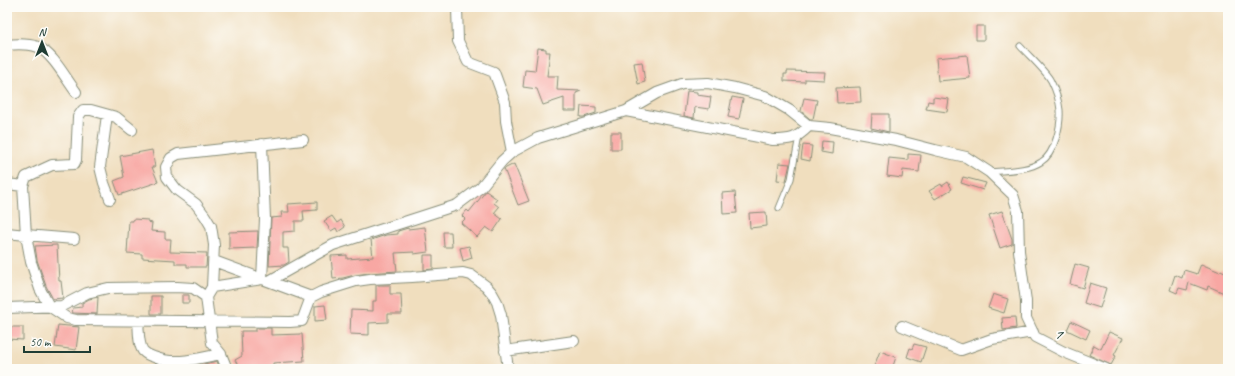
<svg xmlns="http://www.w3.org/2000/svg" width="1235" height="376" font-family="Caveat,sans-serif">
  <rect width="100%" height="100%" fill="#fdfcf7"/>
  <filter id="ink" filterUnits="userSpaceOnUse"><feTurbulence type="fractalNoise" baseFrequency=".025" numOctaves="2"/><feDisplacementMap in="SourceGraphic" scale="8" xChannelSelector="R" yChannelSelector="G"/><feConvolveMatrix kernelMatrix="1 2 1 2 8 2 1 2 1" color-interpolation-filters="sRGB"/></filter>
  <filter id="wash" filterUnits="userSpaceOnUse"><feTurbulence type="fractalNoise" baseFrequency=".012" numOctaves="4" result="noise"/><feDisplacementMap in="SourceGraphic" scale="16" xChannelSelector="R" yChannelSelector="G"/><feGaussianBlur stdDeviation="0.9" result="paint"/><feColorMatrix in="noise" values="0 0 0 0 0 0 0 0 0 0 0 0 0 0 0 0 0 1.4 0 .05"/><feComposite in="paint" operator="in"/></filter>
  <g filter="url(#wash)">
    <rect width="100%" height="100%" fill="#f0debe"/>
    <g id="blocks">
      <path fill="#f8a7a3" d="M976,26h8v14h-8z
        M538,48l8,1v3h4l-3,24h11l-1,14 24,1 -5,2v18h-12v-13l-21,7 -6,-16 -14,-2 2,-17 10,1z
        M967,55l3,23 -32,3 -2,-23z
        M642,62l3,20 -7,2 -4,-21z
        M787,71l38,1 -1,8 -19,-1v3l-21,-1v-7h3z
        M860,87l1,15 -24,1 -1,-15z
        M687,91l10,1v3l14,2 -2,12 -14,-2 -1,11 -10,-2z
        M732,97l11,2 -4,20 -11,-2z
        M933,97l16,2 -2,13 -21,-3 2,-8 5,1z
        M804,98l13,2 -4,19h-3l-9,-8z
        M581,106l15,1v6l-12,4h-4z
        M872,114h17v18l-18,-4z
        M611,132h10v17h-10z
        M822,141l11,1 -1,12 -11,-2z
        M803,145l9,1 -2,15 -9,-2z
        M152,150l3,17h-3l6,15 -39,13 -5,-14 10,-4 -4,-21z
        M908,154l13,1 -2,17 -16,-2 -1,8 -15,-2 2,-18 19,2z
        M779,163l11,1 -4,17 -9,-1z
        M514,164l15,37 -11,4 -14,-36z
        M963,177l23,6 -3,7 -22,-7z
        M948,182l4,7 -17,10 -6,-8 12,-7 1,2z
        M486,191l11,8 -3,4 5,4 -5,6 8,6 -9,13 -7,-5 -9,10 -16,-14 4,-4 -3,-3 5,-6 2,2z
        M735,192l2,21 -14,1 -1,-21z
        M317,202v8l-14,1 1,10h-9v10l-12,1v16h5l1,14 -5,3 -15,1 2,-48 11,-1 -1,-5h8l-1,-8z
        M1002,211l10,28v5l-12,4 -11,-33z
        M766,212l1,14 -17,2 -1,-15z
        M332,216l5,7 4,-3 4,7 -7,5 -2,-4 -5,3 -7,-10z
        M133,219l15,1v2l4,1 -1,8 14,1v7h6l-1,13 37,1 -1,14h-19v-3h-12v-4l-33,-2v-4l-15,-1 2,-32h4z
        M425,227l3,25 -14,2v-2l-19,1 2,18 -28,2 -14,2 -12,3 -10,1 -2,-23 16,-1v4l26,-2 -2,-17 15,-5 12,-1v-3l10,-3v1z
        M258,231l-1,17 -28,1v-17z
        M443,232h8l1,15h-8z
        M57,245l2,36h2l2,17 -10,1 -7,-13 -9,-26 -2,-14z
        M469,246l3,12 -9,3 -3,-13z
        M424,255h9v14l-9,1z
        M1075,264l14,4 -6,20 -13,-4z
        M1201,264l19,8 1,-2 7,4v12l-4,7 -16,-7 -1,4 -18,-7 -2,7 -8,-2 -2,5 -7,-3 5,-15 7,3 2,-8 13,4z
        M1090,283l16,5 -6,20 -16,-5z
        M376,285h14v9h11l1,20h-14v8l-19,1v12l-19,-1 1,-24 22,1v-10h3z
        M993,294l15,5 -4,14 -16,-5z
        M182,295h7v8h-7z
        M151,296h10v18h-10z
        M98,297l-1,17 -25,-1 1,-5 9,-1v-4l7,-4z
        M325,305l2,15 -12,1v-15z
        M1015,317l1,11 -13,2 -1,-12z
        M1071,321l19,9 -4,9 -19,-9z
        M58,325l21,2 -3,23 -21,-3z
        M7,327h16v13l-16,-1z
        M256,328h15v7l31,-1 2,27 -31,2v6h-33l-5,-9 7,-4 -1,-25h15z
        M1109,332l14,6 -9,17 2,1 -5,9 -22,-10 5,-10 7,4z
        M914,344l12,3 -5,15 -14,-5 3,-9 2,1z
        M880,351l16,6 -4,12h-19z
        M217,361l3,8h-14l-2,-5z"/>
    </g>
  </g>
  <g filter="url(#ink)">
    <use href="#blocks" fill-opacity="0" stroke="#888e79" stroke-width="1"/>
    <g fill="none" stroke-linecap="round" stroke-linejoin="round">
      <g stroke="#888e79" stroke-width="7">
        <path id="service" d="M990,172c16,-2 37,-1 51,-10 14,-8 20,-37 19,-52 -1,-9 -5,-21 -9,-29 -5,-10 -23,-26 -31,-35
          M779,208l12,-29 8,-43"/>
      </g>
      <g stroke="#888e79" stroke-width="12">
        <path id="minor" d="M457,7l1,34 10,21 26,10 11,30 1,19 6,31
          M7,45c10,-1 22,-1 31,2 15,7 28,32 38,45
          M626,111l147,29c18,0 23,-1 36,-14l21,2 66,12 39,10 31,7 23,15 24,23 5,16 1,40 7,50v17l9,19 29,15 42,17
          M107,115l-7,52 4,16 6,16
          M132,130l-16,-13 -25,-7h-8l-5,7 -2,43 -2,4 -22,1 -26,12 -3,9 3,49 5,27 9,27 9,17 18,12 9,2 214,2 12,-1 9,-24 10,-5 35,-11 14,-2 42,-2 51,-4 8,2 15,11 6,7 5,9 4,13 7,54
          M7,184l16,2
          M7,233l19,2 48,4
          M214,261l97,36
          M269,281l64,-36 124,-40 24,-18 21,-26 10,-9 26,-14 88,-27 31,-18 25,-9 26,-1 27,5 30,8 24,14 20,16
          M212,287l50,-8 3,-60 -3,-75
          M206,297l6,-10 2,-42 -3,-19 -6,-10 -9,-12 -19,-14 -10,-13 -1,-10 5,-9 7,-4 125,-14
          M7,308l55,-2 25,-13 21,-5 69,-1 16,1 13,9 6,46 9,11 6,15
          M138,321c1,9 0,23 5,30 3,3 7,5 11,6 21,9 45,1 67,-3
          M902,326l59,24 31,-11 41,-7
          M505,351l69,-10"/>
      </g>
      <use href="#service" stroke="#fff" stroke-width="5"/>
      <use href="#minor" stroke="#fff" stroke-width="10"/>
    </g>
  </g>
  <g text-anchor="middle" stroke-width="3.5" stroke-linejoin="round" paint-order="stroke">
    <g font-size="16" fill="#1f3d34" stroke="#fdfcf7">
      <text transform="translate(1059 333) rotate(28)" y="6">1</text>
    </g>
  </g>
  <rect width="1235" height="376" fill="none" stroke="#fdfcf7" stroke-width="24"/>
  <g transform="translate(42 42)" stroke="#fdfcf7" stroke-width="3" paint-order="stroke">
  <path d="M0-3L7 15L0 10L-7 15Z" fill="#1f3d34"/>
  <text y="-6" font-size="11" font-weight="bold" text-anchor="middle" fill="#1f3d34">N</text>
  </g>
  <path d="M24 346v6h66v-6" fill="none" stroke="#1f3d34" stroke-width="2"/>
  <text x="30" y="346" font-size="12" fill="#1f3d34" stroke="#fdfcf7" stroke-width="3" paint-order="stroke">50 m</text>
</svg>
